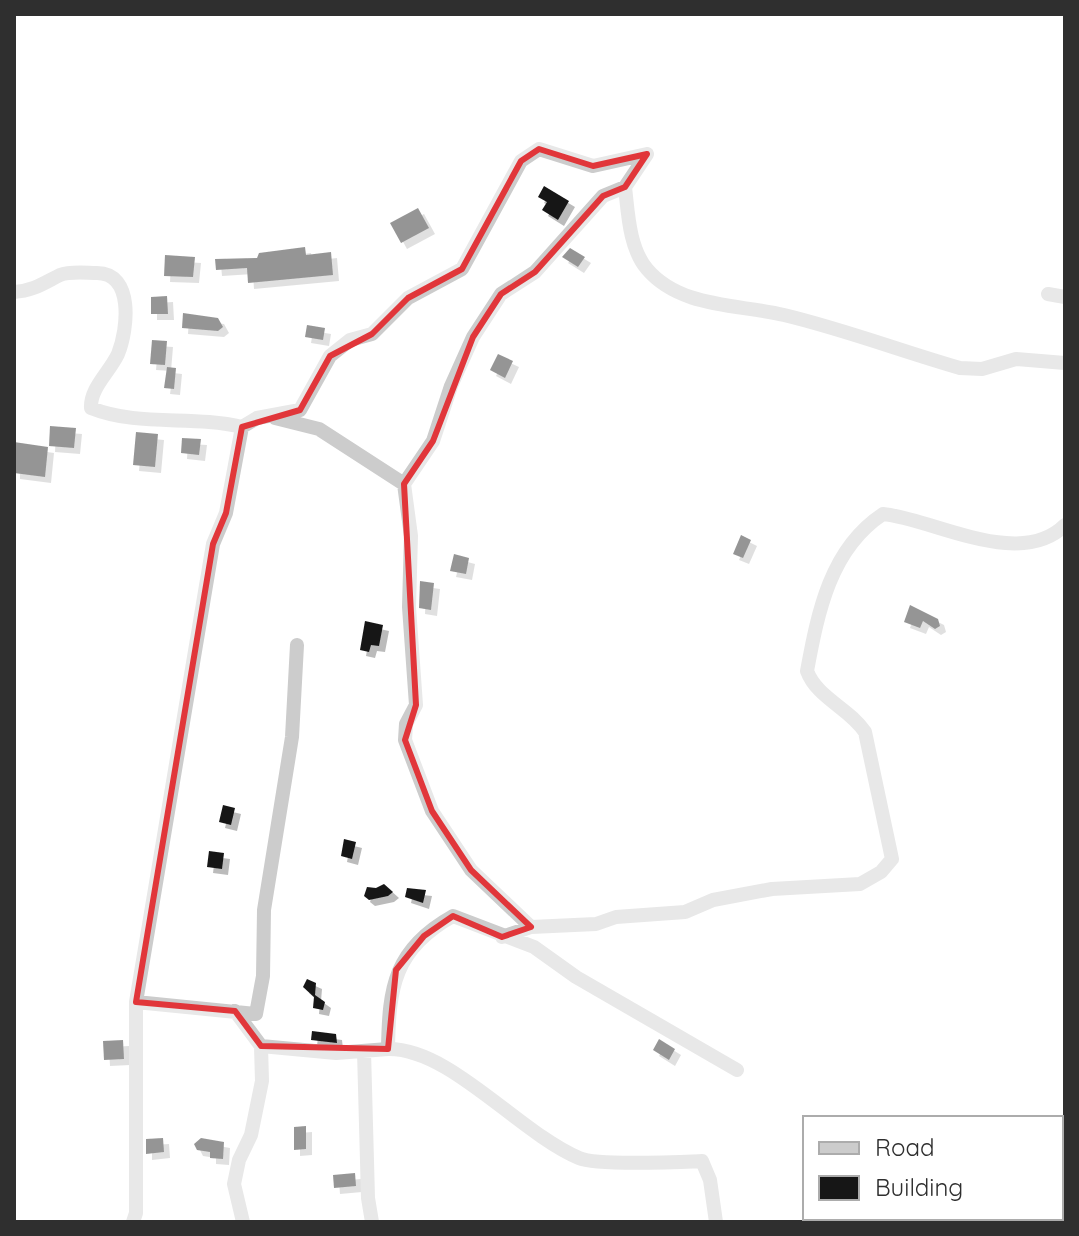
<svg xmlns="http://www.w3.org/2000/svg" width="1079" height="1236" font-family="Quicksand,sans-serif">
  <defs>
    <filter id="shadow"><feDropShadow dx="6" dy="6" stdDeviation="0" flood-color="#0004"/></filter>
  </defs>
  <rect width="100%" height="100%" fill="#fff"/>
  <path fill="#161616" filter="url(#shadow)" d="M544,186l25,15 -11,19 -16,-10 5,-8 -9,-5z
    M418,208l11,20 -28,15 -11,-20z
    M305,247l1,8 25,-3 2,23 -85,8 -1,-15 -31,2 -1,-11 42,-1 2,-5z
    M570,248l15,9 -7,10 -16,-10z
    M165,255l30,2 -2,20 -29,-1z
    M167,296l1,18h-17v-17z
    M183,313l35,5 5,9 -5,4 -36,-3z
    M307,325l18,3 -2,12 -18,-3z
    M152,340l15,1 -2,24 -15,-1z
    M498,354l15,7 -8,17 -15,-8z
    M167,367l9,1 -2,21 -10,-1z
    M50,426l26,2 -2,20 -25,-2z
    M136,432l22,2 -3,33 -22,-2z
    M182,438l19,1 -2,16 -18,-2z
    M14,442l34,5 -3,30 -31,-4z
    M741,535l10,5 -8,18 -10,-4z
    M454,554l15,4 -3,16 -16,-3z
    M420,581l14,2 -3,27 -12,-2z
    M910,605l28,14 2,7 -5,3 -12,-8 -3,7 -16,-6z
    M365,621l18,4 -4,21 -8,-1 -2,7 -9,-2z
    M223,805l12,3 -4,17 -12,-3z
    M344,839l12,3 -4,17 -11,-3z
    M209,851l15,2 -2,16 -15,-2z
    M384,884l9,8 -5,4 -19,4 -5,-4 3,-9 9,1z
    M407,888l19,2 -3,13 -18,-6z
    M307,979l9,4 -1,12 10,7 -2,8 -10,-2 1,-11 -11,-10z
    M312,1031l24,3 1,9 -26,-3z
    M659,1039l16,10 -6,11 -16,-10z
    M123,1040l1,19 -20,1 -1,-19z
    M306,1126v23l-12,1v-23z
    M163,1138l1,14 -18,2v-15z
    M201,1138l23,4 -1,17 -13,-1v-6l-13,-2 -3,-6z
    M355,1173l1,13 -22,2 -1,-13z"/>
  <g fill="none" stroke-linecap="round" stroke-linejoin="round">
    <path stroke="#ccc" stroke-width="14" d="M647,154l-22,33c3,25 4,61 22,82 33,39 91,35 137,46 59,14 117,36 176,53l22,1 34,-10 49,4
      M14,292c19,-1 30,-9 46,-17 10,-4 26,-2 37,-2 37,0 31,56 21,81 -9,19 -28,34 -27,54 47,19 102,7 151,19
      M1048,294l17,3
      M275,418l44,11 85,55 7,52 -2,71 7,98 -10,19 -1,16 27,71 39,59 60,57
      M404,484l29,-43 18,-55 22,-49 28,-43 34,-22 68,-76 22,-9
      M502,937l29,-10 65,-3 20,-7 69,-5 28,-12 59,-11 88,-5 21,-12 11,-13 -27,-127c-16,-24 -48,-34 -58,-61 11,-59 23,-122 76,-157 51,5 137,56 182,11
      M136,1002l120,12 7,-38 1,-66 28,-173 5,-92
      M235,1011l26,35 75,7 52,-4c1,-62 6,-100 65,-133l81,31 42,30 161,93
      M388,1049c62,-1 130,83 191,109 18,8 100,4 123,3l8,19 6,42
      M364,1051l4,147 4,24
      M133,1222l3,-9v-211l77,-458 13,-31 16,-86 15,-9 43,-8 30,-54 20,-16 22,-6 36,-36 54,-29 59,-108 18,-12 54,17 54,-12
      M243,1222l-9,-38 5,-24 12,-25 11,-54 -1,-35"/>
  </g>
  <path d="M0 0H1079V1236H0ZM539,149l54,17 54,-12 -22,33 -22,9 -68,76 -34,22 -28,43 -40,104 -29,43 12,221 -11,35 27,71 39,59 60,57 -29,10 -49,-21 -29,20 -28,34 -8,79 -127,-3 -26,-35 -99,-9 77,-458 13,-31 16,-86 58,-17 30,-54 42,-22 36,-36 54,-29 59,-108z" fill="#fff" fill-opacity=".55" fill-rule="evenodd"/>
  <path fill="none" stroke="#e1363a" stroke-width="6" stroke-linejoin="round" d="M539,149l54,17 54,-12 -22,33 -22,9 -68,76 -34,22 -28,43 -40,104 -29,43 12,221 -11,35 27,71 39,59 60,57 -29,10 -49,-21 -29,20 -28,34 -8,79 -127,-3 -26,-35 -99,-9 77,-458 13,-31 16,-86 58,-17 30,-54 42,-22 36,-36 54,-29 59,-108z"/>
  <rect width="1079" height="1236" fill="none" stroke="#2f2f2f" stroke-width="32"/>
  <rect x="803" y="1116" width="260" height="104" fill="#ffffff" stroke="#acacac" stroke-width="2"/>
  <rect x="819" y="1142" width="40" height="12" fill="#cccccc" stroke="#acacac" stroke-width="2"/>
  <text x="875" y="1156" font-size="24" fill="#2f2f2f">Road</text>
  <rect x="819" y="1176" width="40" height="24" fill="#161616" stroke="#acacac" stroke-width="2"/>
  <text x="875" y="1196" font-size="24" fill="#2f2f2f">Building</text>
</svg>
